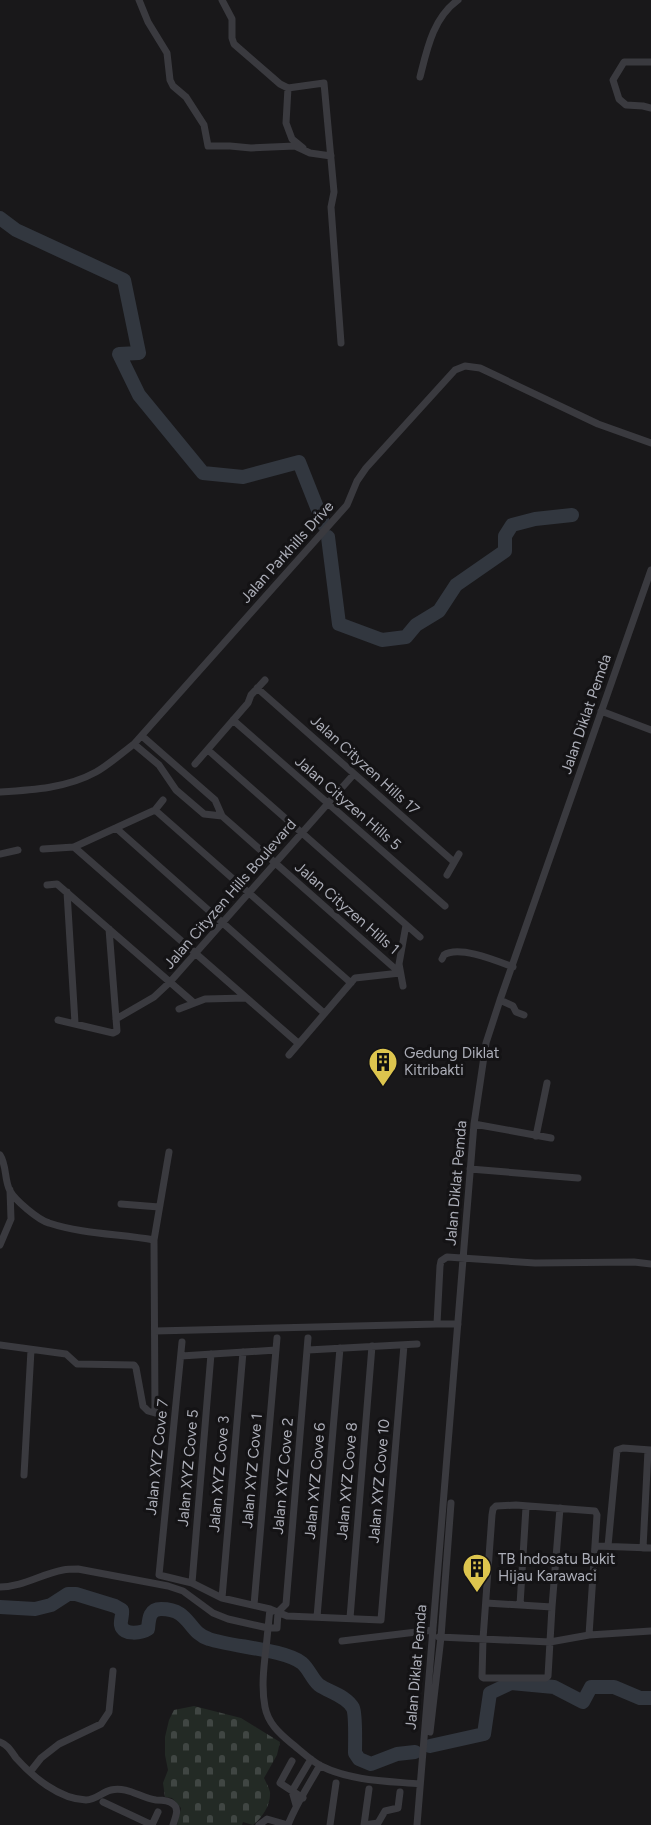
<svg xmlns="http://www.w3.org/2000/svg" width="651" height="1825" font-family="Figtree,sans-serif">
  <defs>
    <pattern id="cemetery-stones" width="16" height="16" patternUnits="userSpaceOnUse" patternTransform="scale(1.5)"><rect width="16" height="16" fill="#232a25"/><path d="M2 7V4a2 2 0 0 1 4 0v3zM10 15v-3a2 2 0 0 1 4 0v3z" fill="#404643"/></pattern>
  </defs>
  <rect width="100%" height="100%" fill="#19181a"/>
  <path fill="url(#cemetery-stones)" d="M194,1706l47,12 39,24 -3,13 -13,23c2,5 5,9 6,14 1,13 -8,26 -17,33l-10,-3 -1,3h-65l4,-17 -9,-10 -7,-1 -2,-14 5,-13 -3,-15v-18l4,-17 5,-10z"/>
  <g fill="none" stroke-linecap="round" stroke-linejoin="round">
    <path stroke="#32373f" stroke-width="14" d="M0,218l16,12 108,50 15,73 -20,1 20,41 64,78 40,4 56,-15 25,63
      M328,537l11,87 43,16 24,-3 10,-12 23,-14 17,-26 49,-34v-15l7,-11 23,-6 37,-4
      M0,1607l35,2 16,-4 17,-11h8l39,12 7,4c1,5 -2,11 -1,15 2,11 21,8 27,4 1,-10 1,-20 13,-20 30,0 26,23 48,30 23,8 75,10 93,24 7,6 10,16 17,22 10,7 28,11 34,23 3,7 2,36 2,45l4,6 12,5 26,-10 18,-2
      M430,1746l54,-12 6,-41 21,-10 43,4 29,15 8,-15h23l26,11h11"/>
    <path stroke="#3a3a3f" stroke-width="7" d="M139,0l9,22 19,31 3,27 3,6 13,11 18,28 4,21h22l21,2 44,-2 15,7 21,3
      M222,0l10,19v19l2,6 46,40 8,4 36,-5 10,109 -3,15 10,136
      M651,62h-27l-11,18 6,19 7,6 17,1 8,2
      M420,77c7,-28 13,-59 38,-77
      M288,88l-2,35 6,16 11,9
      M257,688l197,174
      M601,711l50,19
      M233,720l212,186
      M142,736l73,64 7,16 178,157
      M134,744l25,21 17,25 28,24 18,2
      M208,750l212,187
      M195,764l53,-61 3,-8 14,-15
      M0,792c33,-2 67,-4 96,-20 14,-8 26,-19 38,-28l213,-239 10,-24 9,-13 89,-98 10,-4 15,2 118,56 53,19
      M155,810l196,173
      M116,828l208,185
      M74,847l224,196
      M43,849l31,-2 81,-37 8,-10
      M0,854l18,-4
      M447,875l12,-21
      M47,885l10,-1 137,119
      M67,892l8,131
      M442,959l2,-4c15,-10 53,6 69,12
      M403,986l-4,-22 7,-39
      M500,1000l13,6 3,6 8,3
      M179,1009l26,-10 41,-1
      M116,1019l38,-22 16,-15 184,-208
      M58,1020l55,13 4,-2 -8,-102
      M289,1055l66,-77 45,-5
      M474,1124l77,14
      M536,1136l11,-53
      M0,1155c7,11 4,24 10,36 5,9 28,29 39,32 33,11 71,11 105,17
      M470,1169l108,9
      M121,1204l38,3
      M0,1245l11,-26 -1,-29
      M437,1324h21
      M155,1331l282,-7 3,-58 1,-5 6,-4 88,6 99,-1 17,2
      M182,1342l-23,233 33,8 30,15 48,11 17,7 94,4 23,-275
      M0,1345l66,9 11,10 57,1 2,3 7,38 5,5 7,2 -1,-173 15,-88
      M308,1350l109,-6
      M181,1356l95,-6
      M24,1475l7,-125
      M596,1546l55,2
      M608,1546l9,-96 6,-2 28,2
      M643,1548l5,-98
      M192,1583l19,-229
      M0,1587c23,0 41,-13 63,-17 5,-1 10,-1 15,-1l90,17 15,5 30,22 15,6 40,9c-2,26 -8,54 -3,79 3,16 14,26 26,36 10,8 19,17 30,23 30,15 66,15 99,18
      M222,1598l21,-246
      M486,1603l66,4 8,-99
      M254,1605l23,-267
      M520,1605l6,-98
      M552,1607l-4,69 -2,2h-62l-2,-1 1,-38 9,-124 1,-6 3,-3 20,-1 79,6 2,4 -8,120
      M270,1609l-2,19h9l1,-16
      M278,1612l8,-8 22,-266
      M317,1617l23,-269
      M350,1618l22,-272
      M439,1637l111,5 39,-7 62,-4
      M342,1641l91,-11
      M430,1732l11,-95 10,-134
      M0,1742c8,3 11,9 16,16 17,19 43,41 70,42 10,0 16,-8 25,-10 16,-4 30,8 45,10 5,0 13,0 17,4 7,5 2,14 0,21
      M292,1761l-12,22 23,15
      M30,1772l11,-14 18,-14 42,-20 8,-12 4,-41
      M103,1802l49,23
      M296,1805l-4,-14 19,-32
      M152,1825l6,-13
      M259,1825l8,-6 21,6
      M288,1825c8,-21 21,-40 32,-60
      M330,1825l6,-42
      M364,1825l14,-2 7,-12 13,-3 2,-16
      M364,1825l5,-36
      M417,1825l57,-701 12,-81 14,-43 151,-430"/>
  </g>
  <defs>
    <g id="building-pin" transform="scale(1.5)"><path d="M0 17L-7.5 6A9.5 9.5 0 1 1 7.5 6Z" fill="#ddc54e" stroke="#141315"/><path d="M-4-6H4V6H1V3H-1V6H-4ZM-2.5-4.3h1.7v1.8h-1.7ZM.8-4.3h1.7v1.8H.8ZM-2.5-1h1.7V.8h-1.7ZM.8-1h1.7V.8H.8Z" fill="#111"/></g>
  </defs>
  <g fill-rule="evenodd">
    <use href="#building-pin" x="383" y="1062"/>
    <use href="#building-pin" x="477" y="1568"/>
  </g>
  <g text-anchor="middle" stroke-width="6" stroke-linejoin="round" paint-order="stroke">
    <g font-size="15" fill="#acaeb8" stroke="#141315">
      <text transform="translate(287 552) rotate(-48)" y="5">Jalan Parkhills Drive</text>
      <text transform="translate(586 714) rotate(-71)" y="5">Jalan Diklat Pemda</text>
      <text transform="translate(365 765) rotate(42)" y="5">Jalan Cityzen Hills 17</text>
      <text transform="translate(348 803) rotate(41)" y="5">Jalan Cityzen Hills 5</text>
      <text transform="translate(230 894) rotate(-49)" y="5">Jalan Cityzen Hills Boulevard</text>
      <text transform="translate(347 908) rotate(41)" y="5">Jalan Cityzen Hills 1</text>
      <text transform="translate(456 1183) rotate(-85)" y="5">Jalan Diklat Pemda</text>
      <text transform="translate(157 1457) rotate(-84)" y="5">Jalan XYZ Cove 7</text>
      <text transform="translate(188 1468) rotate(-85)" y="5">Jalan XYZ Cove 5</text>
      <text transform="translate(252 1471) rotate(-85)" y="5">Jalan XYZ Cove 1</text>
      <text transform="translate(219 1474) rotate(-85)" y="5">Jalan XYZ Cove 3</text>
      <text transform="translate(283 1476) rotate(-85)" y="5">Jalan XYZ Cove 2</text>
      <text transform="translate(315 1481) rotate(-85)" y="5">Jalan XYZ Cove 6</text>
      <text transform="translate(347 1481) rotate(-85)" y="5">Jalan XYZ Cove 8</text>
      <text transform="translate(379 1481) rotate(-85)" y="5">Jalan XYZ Cove 10</text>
      <text transform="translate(416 1667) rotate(-85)" y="5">Jalan Diklat Pemda</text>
    </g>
    <g font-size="15" fill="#acaeb8" stroke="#141315" text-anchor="start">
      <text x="404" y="1058">Gedung Diklat<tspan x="404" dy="17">Kitribakti</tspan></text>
      <text x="498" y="1564">TB Indosatu Bukit<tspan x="498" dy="17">Hijau Karawaci</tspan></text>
    </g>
  </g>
</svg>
